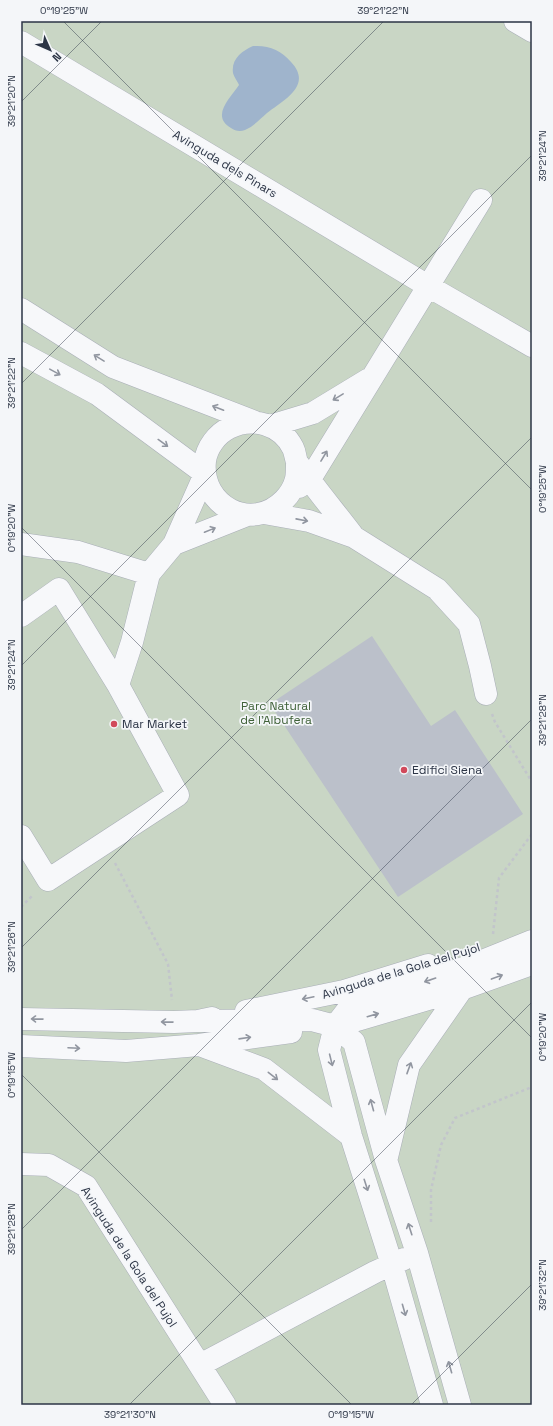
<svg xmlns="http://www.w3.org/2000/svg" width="553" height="1426" font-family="'Space Grotesk',sans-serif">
  <rect width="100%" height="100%" fill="#e4e7ec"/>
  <path fill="#c9d6c5" d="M21,21h511v1384h-511z"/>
  <path fill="#9fb4cc" d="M253,46c16,-1 28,4 38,16 22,23 -7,38 -24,51 -7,6 -13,13 -22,17 -5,2 -10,1 -14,-2 -21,-12 0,-31 8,-43 -1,-3 -5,-8 -6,-12 -2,-14 9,-22 20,-27z"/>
  <path fill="#bbc0ca" d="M372,636l59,90 24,-16 68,104 -125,83 -128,-193z"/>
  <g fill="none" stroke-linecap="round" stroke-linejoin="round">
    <g stroke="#a9aeb7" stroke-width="23">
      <path id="street" d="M515,21l17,10
        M21,42l407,244 104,60
        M21,309l92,58 142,55
        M21,353l76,41 107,79
        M270,426l43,-13 56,-34
        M297,464c0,5 0,10 -1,15 -2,8 -6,15 -12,21 -32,33 -84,6 -79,-39 2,-14 12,-27 24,-33 23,-12 52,-4 64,20 3,6 2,13 6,17 17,25 37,48 55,72
        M299,487l11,-8 171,-279
        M264,513l45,8 45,16 83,52 32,35 11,42 6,28
        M21,544l57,8 71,22
        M174,544l73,-29
        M21,616l38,-27 59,96
        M21,836l27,44 130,-85 -60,-110 14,-43 17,-68 25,-30 31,-70
        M246,1011l98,-20 84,-26
        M21,1019l153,3 24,-1 14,-3
        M198,1021l114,-1 23,6 19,16 32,118 31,93 43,152
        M354,1021l108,-32 70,-25
        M21,1046l105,5 73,-6 92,-13
        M202,1046l62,23 87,67
        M387,1157l22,-92 53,-76
        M21,1164l28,1 37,21 139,219
        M200,1365l175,-93 29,-13
        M432,1405l-40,-140 -41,-129 -22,-86 6,-24 14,-18 126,-44 57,-23"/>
    </g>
    <path stroke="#c2c5cb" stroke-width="2.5" stroke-dasharray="3 3" stroke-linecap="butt" d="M492,714l3,8 37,60
      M115,863l53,101 4,36
      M21,907l12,-12
      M493,934l6,-56 33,-44
      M431,1222v-32l10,-45 14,-27 77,-31"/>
    <use href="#street" stroke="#f7f8fa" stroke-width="22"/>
  </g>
  <defs><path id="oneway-shaft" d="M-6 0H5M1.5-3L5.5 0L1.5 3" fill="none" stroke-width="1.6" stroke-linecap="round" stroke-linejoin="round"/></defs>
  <g stroke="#9196a0">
    <use href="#oneway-shaft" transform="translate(99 358) rotate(-148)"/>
    <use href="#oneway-shaft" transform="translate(55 372) rotate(29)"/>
    <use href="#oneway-shaft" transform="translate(338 397) rotate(149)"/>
    <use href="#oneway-shaft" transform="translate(218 408) rotate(-159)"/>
    <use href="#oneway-shaft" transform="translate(163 443) rotate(36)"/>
    <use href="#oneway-shaft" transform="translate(324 456) rotate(-59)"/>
    <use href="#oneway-shaft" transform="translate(302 520) rotate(11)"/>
    <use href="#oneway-shaft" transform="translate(210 530) rotate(-22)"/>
    <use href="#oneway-shaft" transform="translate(497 977) rotate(-20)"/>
    <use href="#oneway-shaft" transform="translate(430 980) rotate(161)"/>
    <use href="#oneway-shaft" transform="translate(308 998) rotate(168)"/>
    <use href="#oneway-shaft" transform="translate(373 1015) rotate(-16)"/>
    <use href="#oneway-shaft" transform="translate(37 1019) rotate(-179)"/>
    <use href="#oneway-shaft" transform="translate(167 1022) rotate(-179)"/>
    <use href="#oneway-shaft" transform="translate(245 1038) rotate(-8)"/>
    <use href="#oneway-shaft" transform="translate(74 1048) rotate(3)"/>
    <use href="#oneway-shaft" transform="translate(331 1060) rotate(76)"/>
    <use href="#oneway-shaft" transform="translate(409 1068) rotate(-70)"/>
    <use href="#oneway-shaft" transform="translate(273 1076) rotate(38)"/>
    <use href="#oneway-shaft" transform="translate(372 1105) rotate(-105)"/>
    <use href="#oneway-shaft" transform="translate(366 1185) rotate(72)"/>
    <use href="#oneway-shaft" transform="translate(410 1229) rotate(-108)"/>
    <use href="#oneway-shaft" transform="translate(404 1310) rotate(74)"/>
    <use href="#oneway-shaft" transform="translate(450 1367) rotate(-106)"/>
  </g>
  <path fill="none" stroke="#2b3445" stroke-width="1" stroke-opacity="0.45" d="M63,21l469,469M21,102l81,-81M21,384l363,-363M21,527l511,511M21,666l511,-511M21,948l511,-511M21,1074l331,331M21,1230l511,-511M129,1405l403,-403M411,1405l121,-121"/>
  <g fill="#d1495b" stroke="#f4f6f9" stroke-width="1.5">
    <circle cx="114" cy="724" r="4"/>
    <circle cx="404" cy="770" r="4"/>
  </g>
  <g text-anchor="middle" stroke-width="3.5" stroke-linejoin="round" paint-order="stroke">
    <g font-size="12" fill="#2b3445" stroke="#f4f6f9">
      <text transform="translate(225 164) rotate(31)" y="4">Avinguda dels Pinars</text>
      <text transform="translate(401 971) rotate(-17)" y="4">Avinguda de la Gola del Pujol</text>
      <text transform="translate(129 1257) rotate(57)" y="4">Avinguda de la Gola del Pujol</text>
    </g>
    <g font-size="12" fill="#3f6138" stroke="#f4f6f9">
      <text x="276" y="710">Parc Natural<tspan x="276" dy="14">de l'Albufera</tspan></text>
    </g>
    <g font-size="12" fill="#2b3445" stroke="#f4f6f9" text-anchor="start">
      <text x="122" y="728">Mar Market</text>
      <text x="412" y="774">Edifici Siena</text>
    </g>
  </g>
  <rect width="553" height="1426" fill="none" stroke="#f4f6f9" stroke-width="44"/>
  <g transform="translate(50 50) rotate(135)" stroke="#f4f6f9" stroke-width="3" paint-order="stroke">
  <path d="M0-3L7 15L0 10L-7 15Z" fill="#2b3445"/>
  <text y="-6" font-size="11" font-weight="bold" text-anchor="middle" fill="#2b3445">N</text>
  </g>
  <rect x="22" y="22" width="509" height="1382" fill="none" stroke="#2b3445" stroke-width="1.5"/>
  <g font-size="10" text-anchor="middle" fill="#2b3445">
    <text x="64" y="14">0°19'25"W</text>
    <text x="383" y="14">39°21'22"N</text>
    <text transform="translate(11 101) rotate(-90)" y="4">39°21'20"N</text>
    <text transform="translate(542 156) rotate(-90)" y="4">39°21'24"N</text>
    <text transform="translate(11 383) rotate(-90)" y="4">39°21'22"N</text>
    <text transform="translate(542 489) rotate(-90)" y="4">0°19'25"W</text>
    <text transform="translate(11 528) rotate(-90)" y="4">0°19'20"W</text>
    <text transform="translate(11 665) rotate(-90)" y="4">39°21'24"N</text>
    <text transform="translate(542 720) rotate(-90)" y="4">39°21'28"N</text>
    <text transform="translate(11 947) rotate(-90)" y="4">39°21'26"N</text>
    <text transform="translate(542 1037) rotate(-90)" y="4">0°19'20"W</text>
    <text transform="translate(11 1075) rotate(-90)" y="4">0°19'15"W</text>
    <text transform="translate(11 1229) rotate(-90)" y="4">39°21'28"N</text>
    <text transform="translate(542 1285) rotate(-90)" y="4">39°21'32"N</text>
    <text x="130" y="1418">39°21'30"N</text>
    <text x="351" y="1418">0°19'15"W</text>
  </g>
</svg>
